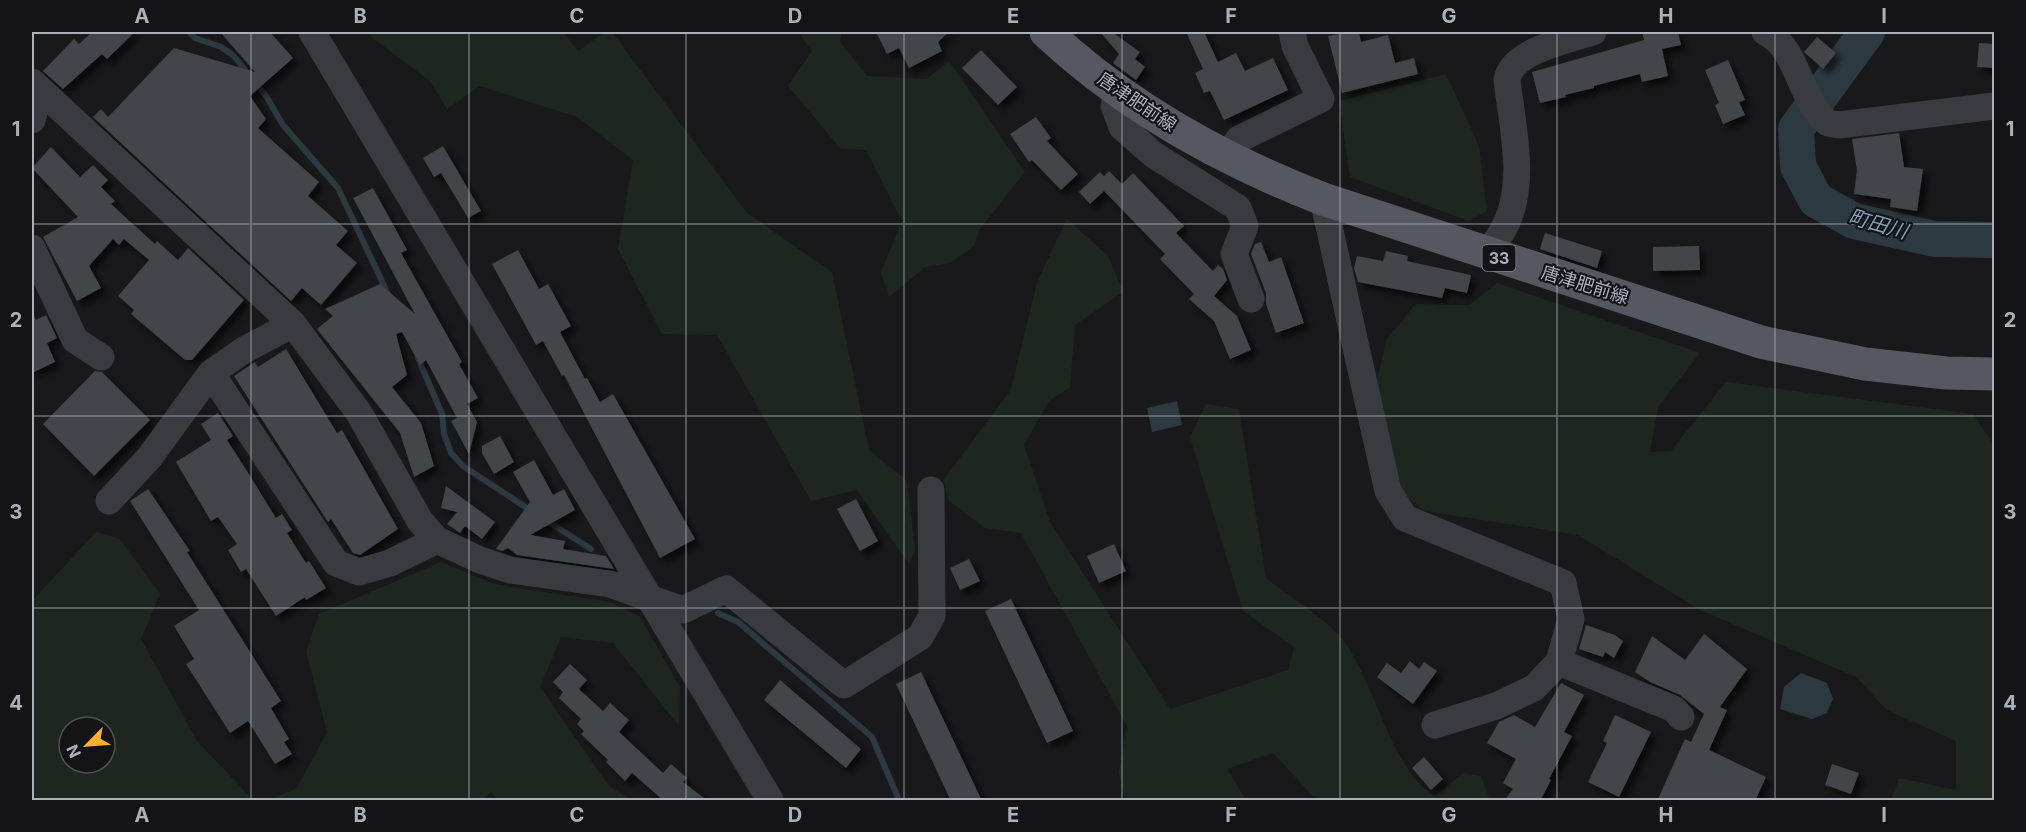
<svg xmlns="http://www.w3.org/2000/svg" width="2026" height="832" font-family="Inter,'Noto Sans JP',sans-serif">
  <defs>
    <filter id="shadow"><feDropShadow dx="5.5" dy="5.5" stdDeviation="3" flood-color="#0009"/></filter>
  </defs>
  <rect width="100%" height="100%" fill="#19191b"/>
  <path fill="#1e271f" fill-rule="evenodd" d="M374,32h189l15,19 27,-19h7l135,181 85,59 37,178 38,31 8,69 -6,14 -52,-74 -46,11 -94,-166 -55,-1 -44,-85 15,-89 -56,-43 -97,-31 -33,23 -17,-28 -60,-45z
    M798,32h44l-2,10 27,34 60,3 22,-18 76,111 -46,58 -5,16 -24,17 -25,4 -36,30 -8,-25 21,-51 -36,-71 -25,-1 -53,-63 24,-35z
    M1446,74l33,72 8,65 -18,10 -119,-44 -11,-76z
    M1067,219l41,37 15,36 -48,33 -5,62 -21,14 -25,44 26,77 120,187 118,-39 6,-23 -51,-36 -53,-174 16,-33 33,5 27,169c20,16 58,40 73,57 36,42 50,135 96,161l28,-23 18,3 9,24h-166l-12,-5 -39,-42 -46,16 19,31h-121l-6,-27 8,-47 -106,-193 -36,-5 -37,-28 -4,-21 67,-89 26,-108z
    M1497,283l203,70 -42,54 -8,45 21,-1 55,-69 247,32 21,31v355h-103l8,-22 57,12v-49l-69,-31 -31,-33 -156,-67 -122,-75 -153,-24 -28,-22 -22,-99 11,-50 30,-36 54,1z
    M96,532l24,7 40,55 -19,45 56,102 56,59h-221v-199zM69,727h36v36h-36z
    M441,562l53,22 116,18 30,15 40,70 -1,39 -66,-83 -52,-6 -21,50 69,99 22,14h-133l-7,-9 -6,9h-218l29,-11 31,-56 -21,-82 13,-37z"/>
  <path fill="#2d3941" d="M1177,401l5,24 -30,7 -5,-24z
    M1801,673l26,10 6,16 -6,14 -15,6 -32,-10 4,-22z"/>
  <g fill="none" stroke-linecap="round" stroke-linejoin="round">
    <path stroke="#2d3941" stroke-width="6" d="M189,32l6,6 26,9 13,9 32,40 17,29 55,63 50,106
      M418,358l24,56 2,20 7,19 12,13 70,46
      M544,519l47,30
      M718,613l20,9 134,115 27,63"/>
    <path stroke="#2d3941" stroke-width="36" d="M1867,32l-71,97 2,37 18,34 38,21 81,18 59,1"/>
  </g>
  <path fill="#434448" filter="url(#shadow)" d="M92,32h43l-28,27 -5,-5 -39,35 -20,-18 31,-32 5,5z
    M220,32h50l23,26 -43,38 16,23 -8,9 61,54 -11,14 40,35 -12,14 21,18 -36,42 -19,-17 -11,13 -198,-184 8,-8 7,8 66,-69 81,24z
    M876,32h73l-11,10 4,9 -33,17 -10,-20 -12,6z
    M1100,32h12l28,20 -5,7 10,8 -9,13 -23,-17 6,-9z
    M1186,32h18l14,30 18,-9 9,18 28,-13 15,32 -64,30 -14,-29 -6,2 -9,-20 8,-4z
    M1349,32h10l2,10 27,-7 7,28 19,-5 4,16 -76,19 -14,-57z
    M1642,32h36l3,13 -19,4 6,27 -26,6 -2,-8 -46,12v2l-29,7 1,2 -26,6 -8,-31 112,-32z
    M1817,37l19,16 -13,16 -19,-17z
    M1979,43l16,1v24l-18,-1z
    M981,50l36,37 -19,18 -36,-37z
    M1728,60l17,40 -6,2 6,13 -22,9 -8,-19 4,-2 -14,-33z
    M1036,117l15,21 -4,3 31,33 -17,16 -29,-30 -3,2 -19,-28z
    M1899,133l5,34 19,2 -6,42 -27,-4 1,-8 -37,-5 3,-24 -5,-31z
    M443,146l38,65 -13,7 -27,-45 -7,4 -11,-19z
    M51,147l29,30 13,-12 15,15 -7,7 14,14 -4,3 44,40 2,-3 21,19 10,-12 56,52 -52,60h-7l-54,-46 3,-4 -16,-14 31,-36 -25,-21 -5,6 -6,-6 -24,27 12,22 -24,13 -34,-64 35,-20 -46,-49z
    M1109,171l13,13 11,-11 51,53 -8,7 37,38 5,-6 5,4 4,11 -13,16 23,20 14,34 -21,9 -16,-38 -25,-22 5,-5 -34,-35 5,-5 -61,-63 -14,13 -11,-12 21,-20 4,4z
    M373,188l34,62 -6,3 61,109 -3,2 19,34 -11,6 10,18 -8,32 -18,-33 6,-3 -31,-58 -6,5 -18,-33 -6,2 11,41 -15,12 29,36 13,43 -20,11 -14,-44 -83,-104 16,-13 -8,-7 55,-25 35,30 -62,-116z
    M1545,233l57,18 -5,17 -57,-19z
    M1261,242l8,20 12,-5 23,66 -28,10 -10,-29v-11l-15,-39 4,-10z
    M1699,246l1,24 -47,1v-24z
    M518,250l21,39 9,-5 23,42 -11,6 25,47 2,-1 13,24 13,-8 82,145 -35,19 -96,-183 -2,1 -19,-35 -7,4 -44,-81z
    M1386,251l22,5 -1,5 64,14 -4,18 -22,-5 -3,10 -84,-16 -4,-14 3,-12 26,5z
    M32,311l4,9 10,-5 11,23 -10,5 8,19 -23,11z
    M286,349l51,84 5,-3 56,99 -38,26 -7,-2 -22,-34 -3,3 -94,-146 21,-14 3,5z
    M95,371l7,1 48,48 -56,56 -51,-52z
    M218,413l15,23 -6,4 20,31 29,47 6,-4 10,16 -5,3 19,30 3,-2 17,27 -20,12 -1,-3 -29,19 -30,-47 -5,3 -13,-22 9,-6 -19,-27 -7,4 -35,-59 35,-22 -10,-16z
    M500,436l14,26 -20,12 -12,-21v-7z
    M534,460l19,35 11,-6 11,21 -45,25 35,6 -2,8 43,7 8,13 -97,-14 -9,-7 -6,3 -6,-2 34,-47 -17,-30z
    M446,486l49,36 -13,17 -17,-13 -5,7 -13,-9 10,-12 -16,-4z
    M148,489l42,62 -3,1 94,149 -10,7 18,31 -5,3 8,12 -17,10 -27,-43 -18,12 -44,-69 8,-5 -20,-33 25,-16 -69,-109z
    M856,499l22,42 -18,10 -23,-42z
    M1114,544l12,27 -27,12 -12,-27z
    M969,559l11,22 -20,9 -10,-22z
    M1011,599l62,132 -26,12 -62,-132z
    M1586,625l29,10 8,6 -9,17 -9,-6 -2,5 -24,-8z
    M1704,634l43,35 -27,38 7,3 -18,40 57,27 -11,24h-98l28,-62 6,3 13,-28 -24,-19 -30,-13 -15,-10 17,-36 33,24z
    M1410,661l9,8 5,-7 13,9 -24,33 -36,-27 10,-14 14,10z
    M570,664l17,16 -8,9 24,22 7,-8 19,17 -10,12 44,41 8,-9 16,14 -4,4 25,19h-44l-32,-28 -7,8 -19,-19 2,-2 -27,-26 3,-3 -7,-7 4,-5 -22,-21 4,-6 -10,-10z
    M921,672l61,129h-31l-55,-117z
    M780,680l81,69 -15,19 -82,-68z
    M1561,683l23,12 -20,37 8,4 -23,43 2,1 -11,21h-36l9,-12 -10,-6 13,-24 -29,-16 12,-21 15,-7 21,12z
    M1615,715l36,17 -32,65 -31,-15 19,-39 -4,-2z
    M1424,757l19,22 -12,11 -19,-22z
    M1832,764l27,9 -8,21 -26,-9z"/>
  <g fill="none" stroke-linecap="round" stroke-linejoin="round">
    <path stroke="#393b41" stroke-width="27" d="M312,32l458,768
      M1765,32c34,16 33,67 63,91l11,2 155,-19
      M32,82l261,242 66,89 61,108 17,19 43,20 30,10 100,14 73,26 43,-21 118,96 76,-48 12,-21 -1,-126
      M1118,91l-4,15 8,21 32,28 84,53 7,18 -11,28 17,45
      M32,120l8,-29
      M1226,157l13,-18 82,-40 -26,-53 -3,-14
      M1323,199l65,292 17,27 158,65 8,36 -12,43 -25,26 -38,18 -61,19
      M32,248l43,92 26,17
      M1488,254c6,-10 14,-21 19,-32 19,-42 5,-98 0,-142 4,-29 61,-40 86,-48
      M211,373l125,190 23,9 31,-9 47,-23
      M109,501l40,-43 62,-85 33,-23 49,-26
      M1559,662l115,47 7,8"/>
    <path stroke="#555860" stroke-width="33" d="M1046,32c79,74 176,128 277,167l438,143 104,22 81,9 48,1"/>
  </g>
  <path fill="none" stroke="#aab0bc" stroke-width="1.5" stroke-opacity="0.55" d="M251,32v768M469,32v768M686,32v768M904,32v768M1122,32v768M1340,32v768M1557,32v768M1775,32v768M32,224h1962M32,416h1962M32,608h1962"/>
  <g text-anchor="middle" stroke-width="4.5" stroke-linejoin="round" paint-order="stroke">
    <rect fill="#141416" stroke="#7d818a" stroke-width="1.5" x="1482.5" y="245" width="33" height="26" rx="4.5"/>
    <g font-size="16" font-weight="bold" fill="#aab0bc">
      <text x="1499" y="264">33</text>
    </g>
    <g font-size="18" fill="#aab0bc" stroke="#141416">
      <text transform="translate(1137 102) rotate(34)" y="6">唐津肥前線</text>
      <text transform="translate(1585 285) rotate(17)" y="6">唐津肥前線</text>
    </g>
    <g font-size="20" font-style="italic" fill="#7fa0b9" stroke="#141416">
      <text transform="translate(1878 224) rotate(16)" y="7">町田川</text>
    </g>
  </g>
  <rect width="2026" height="832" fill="none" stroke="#141416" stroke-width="66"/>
  <g transform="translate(87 745) rotate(245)"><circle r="28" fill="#141416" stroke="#505258" stroke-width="1.5"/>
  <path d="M0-4.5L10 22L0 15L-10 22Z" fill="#ffb12d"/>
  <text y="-9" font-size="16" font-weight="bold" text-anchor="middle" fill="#aab0bc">N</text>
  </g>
  <rect x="33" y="33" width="1960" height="766" fill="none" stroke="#aab0bc" stroke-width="2"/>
  <g font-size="20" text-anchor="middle" font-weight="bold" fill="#aab0bc">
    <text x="142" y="23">A</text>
    <text x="360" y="23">B</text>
    <text x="577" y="23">C</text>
    <text x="795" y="23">D</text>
    <text x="1013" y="23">E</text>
    <text x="1231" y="23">F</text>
    <text x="1449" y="23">G</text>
    <text x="1666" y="23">H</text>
    <text x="1884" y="23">I</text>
    <text x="16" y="136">1</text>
    <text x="2010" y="136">1</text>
    <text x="16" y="327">2</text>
    <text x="2010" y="327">2</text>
    <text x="16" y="519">3</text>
    <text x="2010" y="519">3</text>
    <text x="16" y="710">4</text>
    <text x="2010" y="710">4</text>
    <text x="142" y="822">A</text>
    <text x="360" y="822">B</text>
    <text x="577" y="822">C</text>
    <text x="795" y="822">D</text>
    <text x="1013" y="822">E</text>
    <text x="1231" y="822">F</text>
    <text x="1449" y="822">G</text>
    <text x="1666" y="822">H</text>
    <text x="1884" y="822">I</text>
  </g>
</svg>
